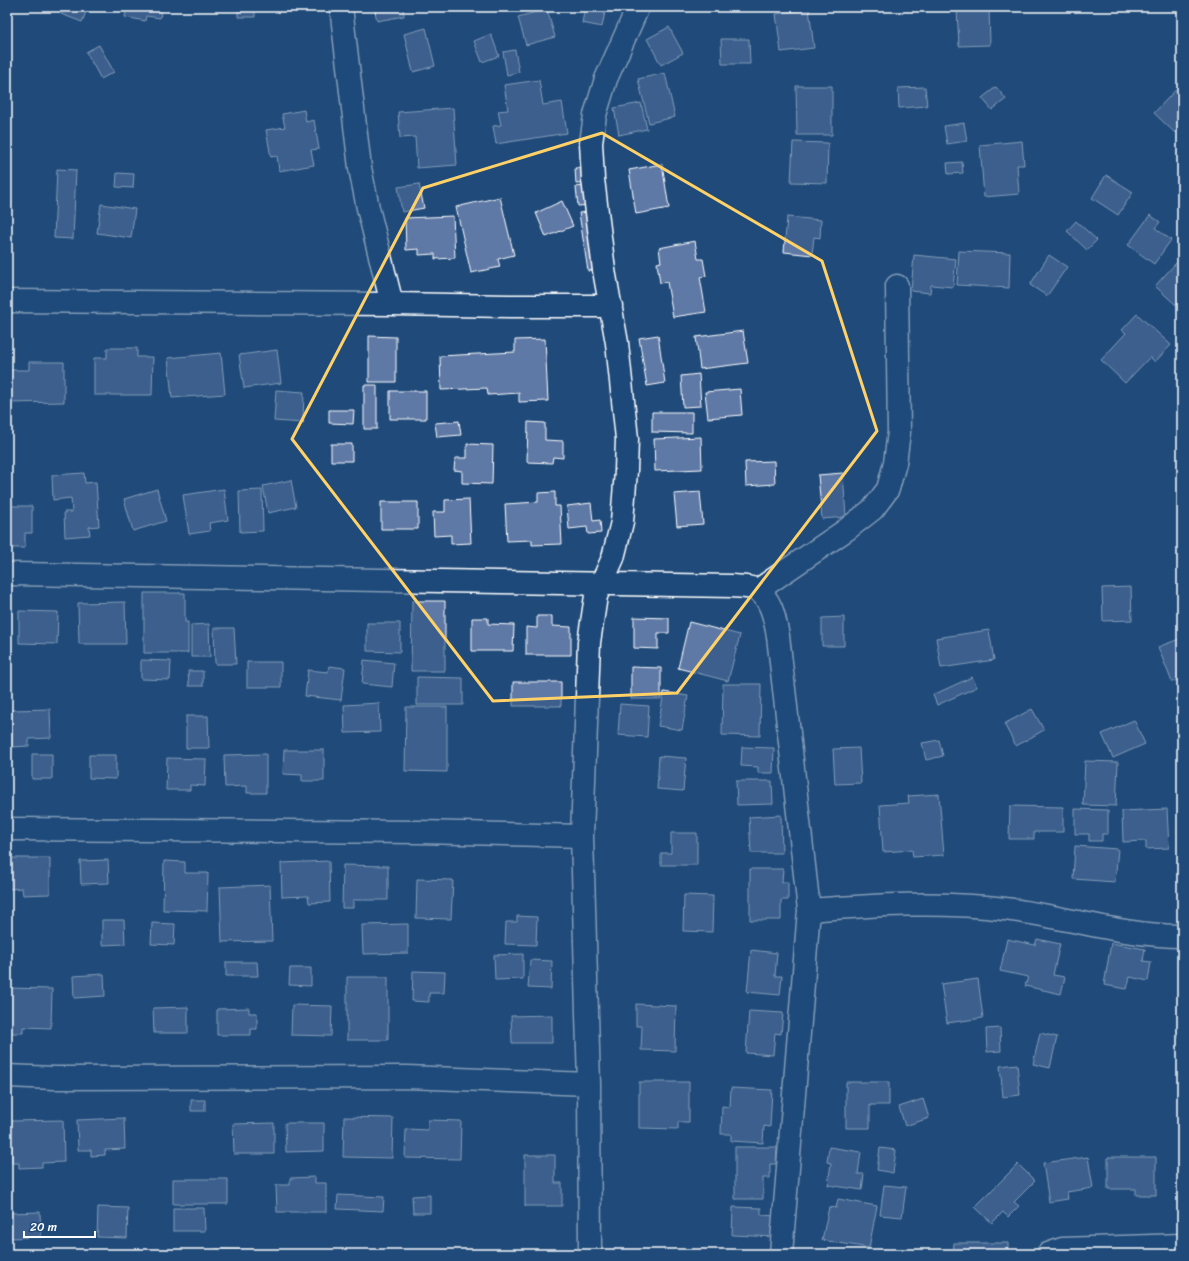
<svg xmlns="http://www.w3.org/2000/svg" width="1189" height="1261" font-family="Sriracha,sans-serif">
  <rect width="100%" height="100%" fill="#1f4a7a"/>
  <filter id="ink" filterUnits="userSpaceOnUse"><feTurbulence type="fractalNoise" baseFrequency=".025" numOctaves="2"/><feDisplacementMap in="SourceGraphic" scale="8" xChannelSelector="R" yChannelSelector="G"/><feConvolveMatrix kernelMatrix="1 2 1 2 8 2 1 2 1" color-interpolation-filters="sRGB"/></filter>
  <g filter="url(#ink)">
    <path fill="#5f79a6" stroke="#fff" d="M64,7h24l-6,15 -21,-8z
      M127,7h35l-2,11 -14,-2 -1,5 -20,-4z
      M238,7h17v10h-17z
      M374,7h29l1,9 -27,5z
      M585,7h21l-4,20 -20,-4z
      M989,8l1,37 -31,1 -2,-36z
      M547,9l8,28 -29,8 -8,-28z
      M809,9l5,39 -33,4 -5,-38z
      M669,27l14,26 -22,12 -14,-26z
      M426,28l9,38 -22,6 -9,-38z
      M491,34l8,22 -17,6 -8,-21z
      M721,39h28l1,25h-28z
      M99,45l15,27 -13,7 -15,-27z
      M515,50l4,22 -12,3 -4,-23z
      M665,73l10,44 -26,6 -11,-44z
      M539,80l4,25 19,-3 5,31 -71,11 -3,-18 8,-1 -3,-14 10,-1 -4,-25z
      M1182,83v42l-7,8 -21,-20z
      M796,86h36v49h-35z
      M925,87l2,19 -28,2 -1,-20z
      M996,87l10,12 -14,11 -10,-12z
      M641,103l6,26 -28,6 -5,-27z
      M453,108l4,57 -40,3 -2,-31 -15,1 -2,-26z
      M304,110l2,12 8,-2 5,29 -8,1 3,15 -35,6 -2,-15 -6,1 -5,-27 19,-3 -3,-13z
      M964,123l3,18 -20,3 -3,-18z
      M1022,141l2,24h-7l2,29 -35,3 -4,-52z
      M793,142l35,1 -1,40 -36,-1z
      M962,162l1,11 -15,1 -1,-11z
      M662,164l7,44 -33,6 -7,-44z
      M588,167l1,16 -13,1 -1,-16z
      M57,169l19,1 -3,69 -19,-1z
      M117,173l17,1 -1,14 -17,-1z
      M1106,175l27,17 -15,23 -26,-17z
      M419,184l5,24 -22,4 -4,-25z
      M591,185l2,20 -15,1 -2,-19z
      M500,197l14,58 -16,4 2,8 -29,6 -15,-66z
      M562,201l11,25 -27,11 -10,-24z
      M101,204l34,5 -4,29 -34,-5z
      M594,211l8,58 -14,2 -9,-58z
      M1150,215l10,7 -5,6 16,12 -17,24 -26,-19z
      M453,216l2,42 -20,1v-5l-16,1v-6l-13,1 -1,-32z
      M787,217l34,3 -1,18 -6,-1 -2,18 -28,-3z
      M1076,221l21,19 -10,10 -20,-19z
      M695,241l3,18h5l3,17 -6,1 6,35 -33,5 -6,-35 -7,1 -3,-20 4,-1 -2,-14z
      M959,251l51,2 -1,35 -52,-3z
      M914,255l42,4 -3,28 -22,-2 -1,8 -19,-2z
      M1049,255l18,12 -20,29 -17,-11z
      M1176,263l6,6v29l-6,7 -21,-19z
      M1137,314l34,31 -16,17 -5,-5 -25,26 -24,-23 25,-27 -4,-3z
      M743,331l5,32 -48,6 -4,-32z
      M658,335l7,48 -18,3 -8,-48z
      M369,336l27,1v45h-27z
      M545,339l3,62 -29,1v-9l-31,2 -1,-7 -46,2 -1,-34 75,-4v-12z
      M107,348h30v9h16l-1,38h-58v-37h13z
      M277,350l4,33 -37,5 -5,-33z
      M221,353l4,41 -53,4 -4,-40z
      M29,362h35v40l-57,1v-33h22z
      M699,374l2,32 -18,1 -2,-31z
      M364,385h13v44h-13z
      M740,389l2,26 -34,3 -3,-26z
      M276,390l28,2 -1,31 -29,-2z
      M390,391h36v28h-36z
      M329,410h25l-1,14 -24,-1z
      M652,412h40v21l-40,-1z
      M459,421l2,14 -24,2 -2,-14z
      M528,422l17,1v17l18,1v17l-10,-1 -1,6 -25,-1z
      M701,437l1,32 -47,2 -1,-32z
      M331,444h21v17h-21z
      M467,444l26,1 -1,39 -30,-1v-12l-8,-1 1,-12h12z
      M774,461l1,23 -29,2 -1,-24z
      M84,473l1,10 11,-1 3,44 -10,1 1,8 -25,2 -1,-25h8l-1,-14 -18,2 -1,-25z
      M843,473l3,44 -24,2 -4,-44z
      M291,480l5,27 -28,6 -5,-27z
      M157,489l9,32 -33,10 -9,-32z
      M224,489l4,31 -19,3 1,8 -21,3 -6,-39z
      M262,490l1,41 -23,1 -1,-41z
      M555,492v14h5l2,38 -30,1v-5l-25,1 -2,-37 33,-2v-9z
      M700,492l3,32 -26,2 -3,-32z
      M469,499l2,44 -20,1v-9l-17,1 -1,-24h12v-12z
      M7,501h5v5h20v27h-7v15h-18z
      M381,502h37v27h-37z
      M591,503l2,18 7,-1 1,13 -13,1 -1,-7 -18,2 -2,-23z
      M1131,587l1,33 -29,1 -1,-33z
      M7,592h2v52h-2z
      M144,593h41v29h3v31h-44z
      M412,601h33v70h-34z
      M125,602l1,42h-47l-1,-41z
      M19,611l39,1 -1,32 -38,-1z
      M537,616h15v10l19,1v28h-45v-28l11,1z
      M634,617l35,1v15h-11v16l-24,-1z
      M844,617v29h-22v-28z
      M472,618h16v6l26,1 -1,26h-41z
      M689,622l51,13 -12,46 -50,-13z
      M367,623h33v29l-33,-1z
      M209,624l1,33h-19v-32z
      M214,628h20l2,36h-21z
      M989,630l5,30 -53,8 -5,-30z
      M1182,638v40l-10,4 -14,-35z
      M141,660l30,1 -1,19 -29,-1z
      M364,660l30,3 -2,24 -30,-3z
      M247,662h34v25h-34z
      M329,666l16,2 -4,32 -36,-4 3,-26 20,2z
      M631,667l30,1v31h-30z
      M188,671h15v15h-14z
      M417,677l46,1v27h-46z
      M972,677l5,10 -40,18 -4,-10z
      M513,682h48v24h-48z
      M723,684h38l-1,52 -38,-1z
      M664,692l24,4 -6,34 -24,-4z
      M379,703l1,29 -35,1 -1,-28z
      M620,704l29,2 -2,31 -29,-2z
      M406,707h41v65l-42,-1z
      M50,709l1,29 -22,1v7l-17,1v-37z
      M1032,709l12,21 -28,16 -12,-22z
      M186,716h22l1,32h-23z
      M1134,720l11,24 -32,14 -11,-24z
      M939,740l4,16 -17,4 -4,-17z
      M742,747l32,1 -1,25h-15v-6l-17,-1z
      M859,748l2,35 -26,1 -2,-35z
      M284,750h40v31h-22v-6l-19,-1z
      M32,754h20v25h-20z
      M266,754v39h-19v-7l-22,1 -1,-32z
      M89,755h27v24l-27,-1z
      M659,756l27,2 -3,33 -26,-2z
      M167,758l39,1 -1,27 -15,-1v5h-24z
      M1085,761l33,1 -2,44 -33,-1z
      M736,781h36l1,23 -36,1z
      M939,794l5,61 -31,2 -1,-7 -29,2 -3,-47 29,-2 -1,-7z
      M1010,806l53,1v25h-29v7h-25z
      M1075,809l33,1v24h-6v7h-13v-7h-14z
      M1167,809l2,39 -23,1v-8l-23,1 -1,-31z
      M781,815l1,38h-31l-2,-36z
      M671,833h26v32h-36v-12h10z
      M1075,846l43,3 -3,33 -42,-3z
      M9,858h41v36l-27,1 -1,-7 -13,1z
      M108,860l1,23 -28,1 -1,-23z
      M164,861l21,1v11h23l-1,38 -44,-1z
      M329,861l1,41 -21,1 -1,-7 -26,1 -1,-34z
      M343,865l45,1v34h-35v8h-11z
      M750,869h33l-1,13h6v18h-7v20h-31z
      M417,879l36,1 -2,39 -35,-1z
      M270,885l2,56 -50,1 -2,-55z
      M684,895l29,1 -1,36 -29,-1z
      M517,916l20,1 -1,28 -31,-1 1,-22h11z
      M102,920h22l1,24 -23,1z
      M152,923l23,1 -1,21 -23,-1z
      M408,924v29l-45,1 -1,-29z
      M1007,939l28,6 2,-6 23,5 -7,31 12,2 -4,17 -36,-8 3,-9 -28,-6z
      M1111,943l34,6 -2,12 8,1 -3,19 -18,-4 -3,12 -23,-4z
      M751,950l26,3 -2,23h7l-2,19 -33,-3z
      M523,954v25l-28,1 -1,-25z
      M530,960l22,1 -1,28 -23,-1z
      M226,962h31l1,14h-32z
      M290,968h21v18l-22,-1z
      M413,971l32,1 -1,21h-15v9l-17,-1z
      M104,974l1,22 -31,2 -1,-22z
      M347,977h41v63h-41z
      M978,979l5,39 -36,5 -6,-39z
      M8,988l44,1 -1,39 -28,-1v6h-16z
      M1179,999h3v39h-3z
      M636,1004l40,2 -1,45 -34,-1 1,-24h-6z
      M292,1005l40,1 -1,30 -40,-1z
      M188,1007v26h-34l-1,-25z
      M249,1008v5h8v16h-6v6h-34v-26z
      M749,1011l34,2 -2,21 -6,-1 -2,22 -27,-2z
      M552,1015v28h-40l-1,-27z
      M1000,1028l1,23 -14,1 -1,-23z
      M1040,1033l17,4 -7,31 -17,-4z
      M1017,1064l3,31 -17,2 -3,-31z
      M639,1082h50v40h-11v7l-39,-1z
      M846,1082h43v23h-19v23h-24z
      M731,1088l41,2 -2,37 -6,-1 -1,17 -32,-2v-7h-10l1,-28 8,1z
      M923,1099l6,19 -24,8 -6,-19z
      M191,1100h14v11h-14z
      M344,1117l49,1 -1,40 -49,-1z
      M124,1118l1,31 -20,1v5l-14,1v-6h-13l-1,-30z
      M63,1120l1,42 -22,1v4l-23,1v-5h-7l-1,-42z
      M428,1120l33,1 -1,38 -55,-1 1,-29 22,1z
      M274,1123v31h-40l-1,-30z
      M285,1123h39v28l-38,1z
      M735,1147h42l-1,17h-6v14h-7v21h-28z
      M829,1147l32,5 -3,22h6l-2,16 -34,-5 3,-22 -4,-1z
      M880,1148l16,2 -3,23 -16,-3z
      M525,1155h30v28h7v23h-37z
      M1088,1157l5,31 -26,4 1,7 -19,3 -6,-39z
      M1108,1157h48v38h-20v-6h-28z
      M1180,1157h2v45h-3z
      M1018,1164l17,17 -21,21 5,4 -11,11 -5,-5 -11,11 -17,-16z
      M315,1177v6h11v29h-49l-1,-27h14v-7z
      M173,1179h55v25h-55z
      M884,1185l22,2 -4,30 -22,-2z
      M338,1195l46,2 -1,14 -46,-2z
      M430,1195v18h-17l-1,-17z
      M838,1199l39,7 -8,42 -47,-8 7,-33 7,1z
      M98,1207l30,1 -1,30 -30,-1z
      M733,1207l28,1v7l16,1v21l-45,-2z
      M173,1208h31l1,23h-32z
      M40,1212l1,25 -31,1v-25z
      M954,1243h54v11h-55z
      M216,1249l49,1v4h-49z
      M139,1251l52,1v2h-52z
      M738,1251h18v3h-19z
      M456,1253v1h-28z"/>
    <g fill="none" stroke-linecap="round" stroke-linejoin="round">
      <g stroke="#fff" stroke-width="25">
        <path id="street" d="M341,7l19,161 8,40 24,96
          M7,301l385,3 117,2h102
          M7,574c242,2 484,10 725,12 8,1 18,0 25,4 15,9 18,31 21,46l31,274 -28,344
          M758,590l88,-60 27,-21 15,-20 7,-26 4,-31 -2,-146
          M7,829l412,3 163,4
          M809,910c65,-5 131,-9 196,-1 59,7 117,27 177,27
          M7,1076l47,2 353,-1 182,7
          M590,1254l-1,-170 -7,-248 7,-194 7,-46 17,-38 9,-36 4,-51 1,-32 -10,-96 -13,-73 -11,-91 -2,-36 4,-28 11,-36 32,-72
          M1048,1254l14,-5 120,-4"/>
      </g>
      <use href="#street" stroke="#1f4a7a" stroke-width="22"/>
    </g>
  </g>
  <path d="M0 0H1189V1261H0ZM602,133l220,128 55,170 -200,262 -184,8 -201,-262 131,-251z" fill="#1f4a7a" fill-opacity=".55" fill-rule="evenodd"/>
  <path fill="none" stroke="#ffd166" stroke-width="3" stroke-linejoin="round" d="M602,133l220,128 55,170 -200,262 -184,8 -201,-262 131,-251z"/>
  <rect width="1189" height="1261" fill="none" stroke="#1f4a7a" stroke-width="24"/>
  <rect x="12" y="12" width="1165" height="1237" fill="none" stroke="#fff" stroke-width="1.5" filter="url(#ink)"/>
  <path d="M24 1231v6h71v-6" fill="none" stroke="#ffffff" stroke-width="2"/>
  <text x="30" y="1231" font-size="12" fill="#ffffff" stroke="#1f4a7a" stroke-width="3" paint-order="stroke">20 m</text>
</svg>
